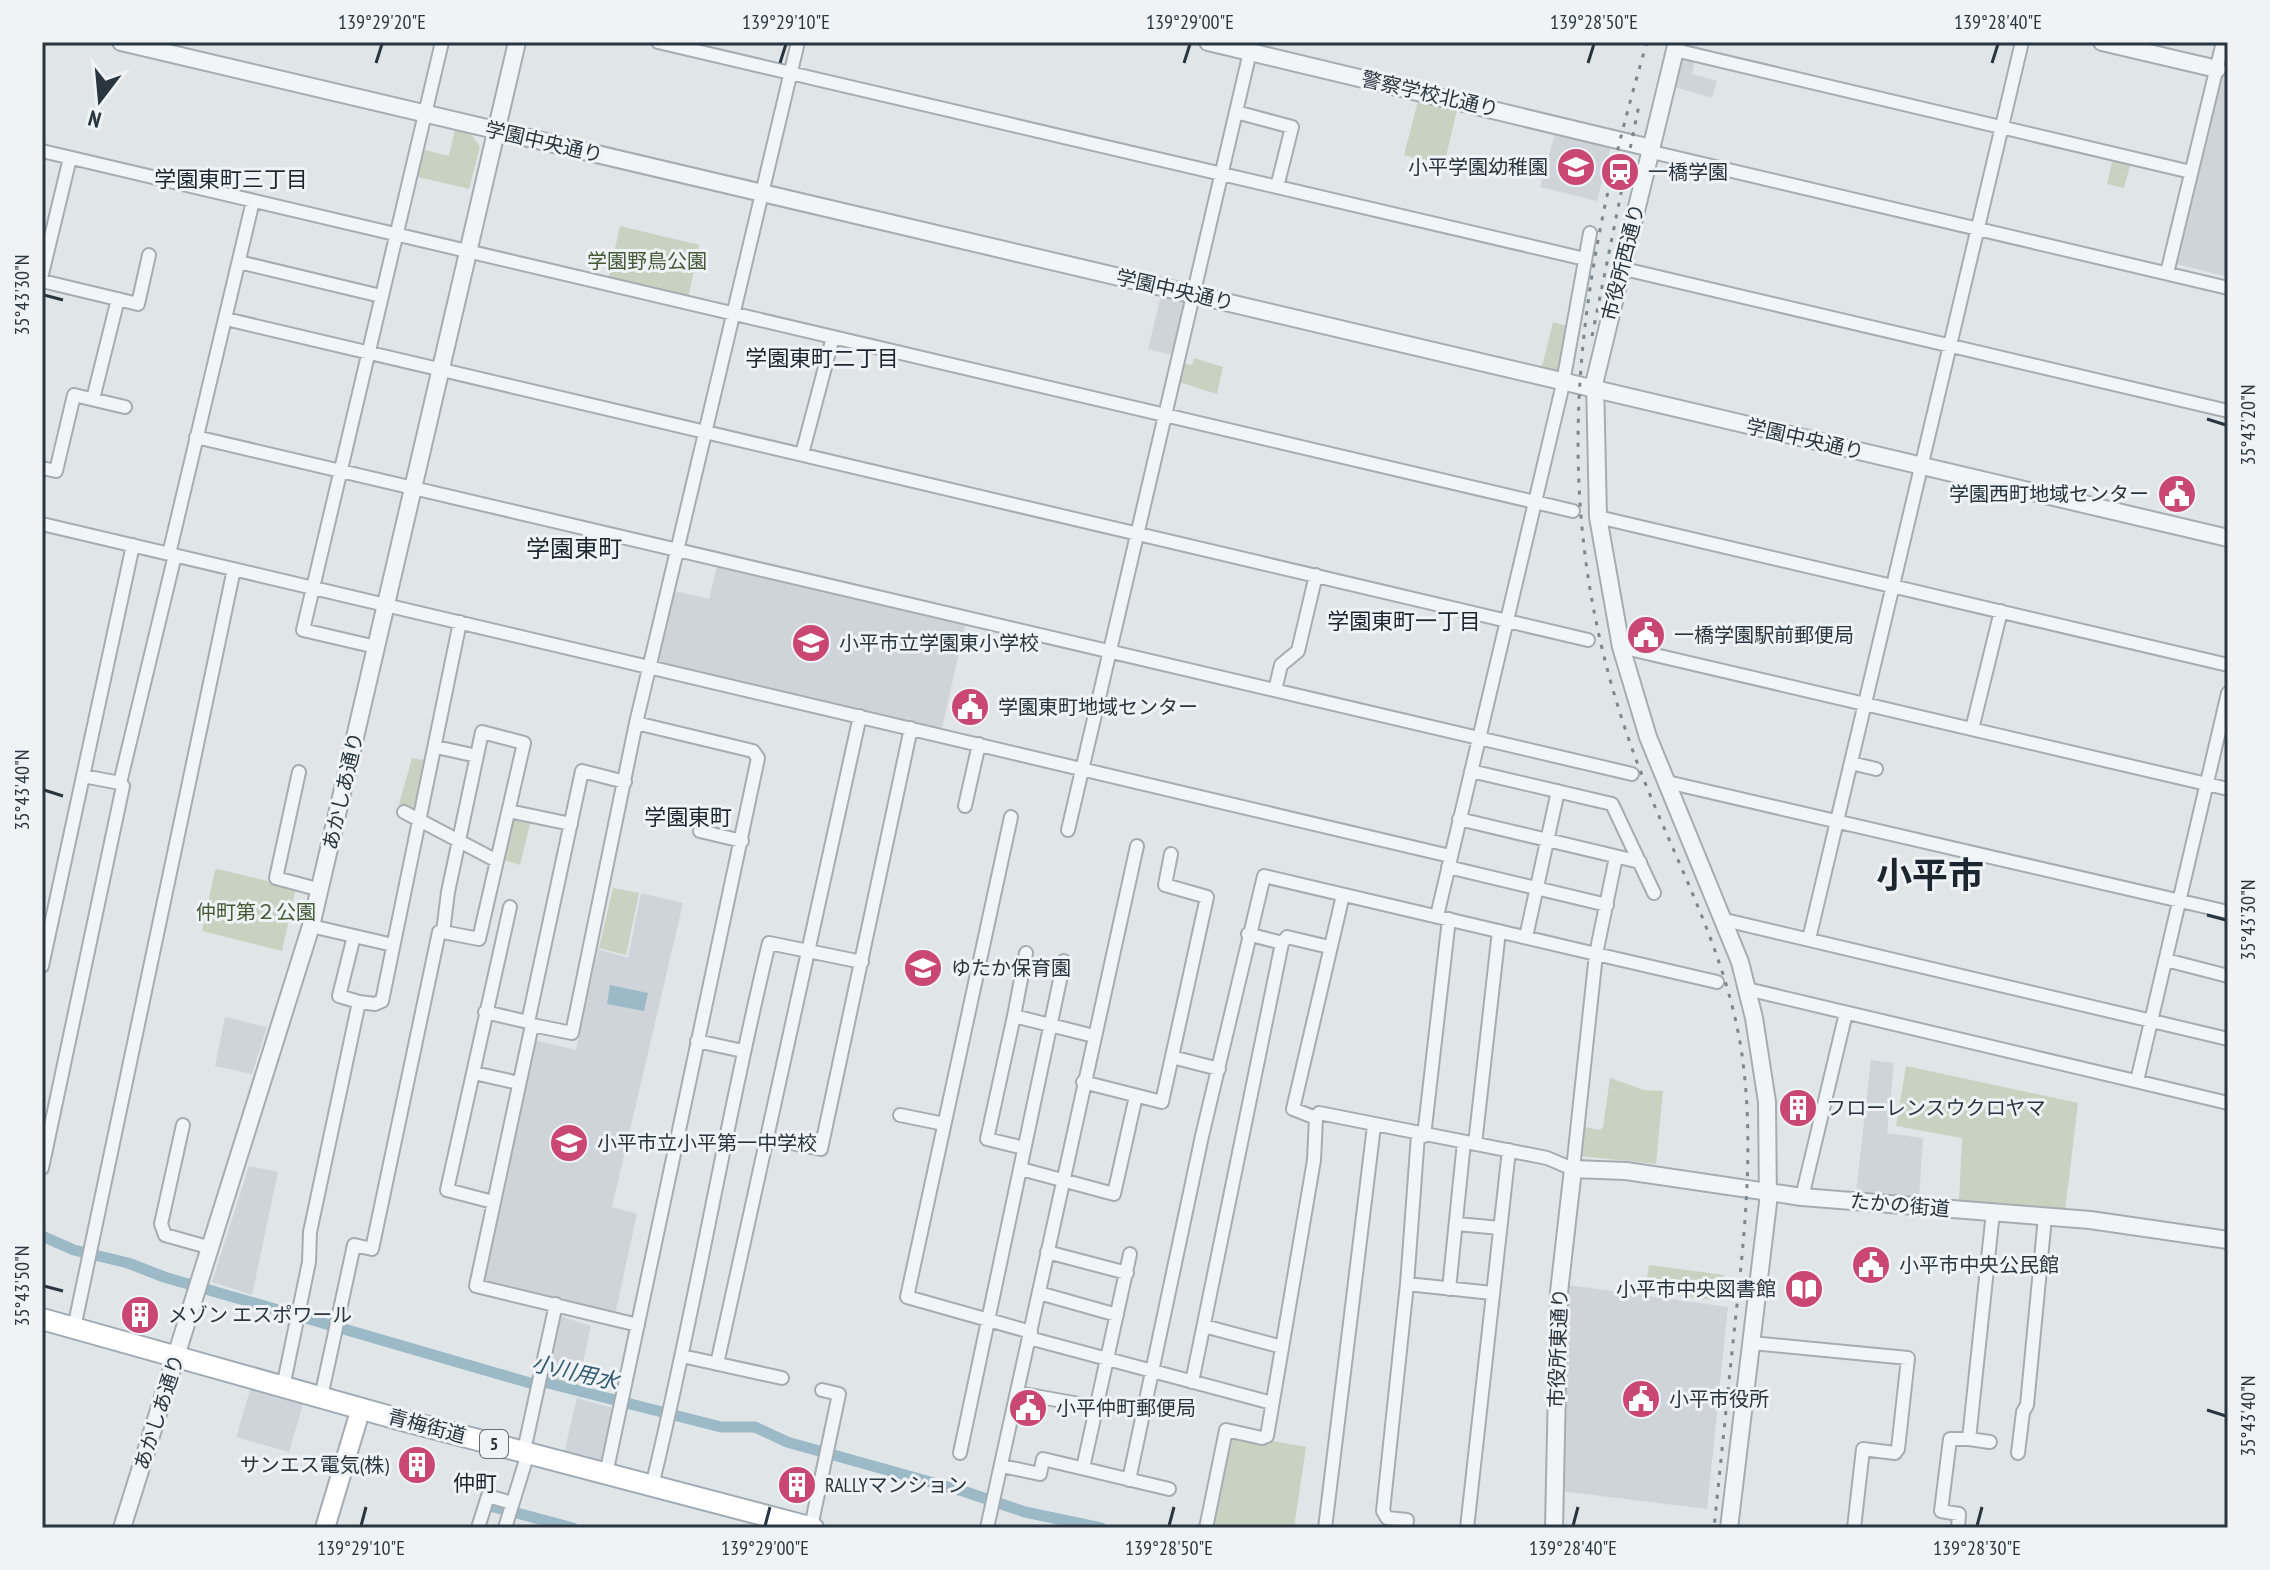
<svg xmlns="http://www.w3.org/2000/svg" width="2270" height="1570" font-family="'PT Sans Narrow','Noto Sans JP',sans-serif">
  <rect width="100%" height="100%" fill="#e0e5e8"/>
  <path fill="#ced4da" d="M1682,55l13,3 -3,16 25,7 -5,17 -38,-11z
    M2228,55v222l-52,-13z
    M1555,133l56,13 -14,55 -57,-14z
    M1161,295l26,6 -12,55 -27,-7z
    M718,563l248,59 -25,110 -284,-68 18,-73 34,8z
    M641,893l42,10 -71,304 25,7 -22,101 -133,-32 52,-243 42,10 22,-101 30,9z
    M225,1017l42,10 -15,47 -37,-8z
    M1871,1060l23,3 -7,70 36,5 -4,61 -63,-7z
    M249,1166l29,6 -26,123 -40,-13z
    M1568,1285l160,22 -21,202 -147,-18z
    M557,1315l34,11 -10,46 -35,-9z
    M251,1387l53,14 -15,51 -53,-15z
    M577,1398l39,11 -11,55 -41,-11z"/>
  <path fill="#c8d2c1" d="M1418,101l39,9 -13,55 -40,-10z
    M455,129l17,6 8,12 -11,42 -55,-13 7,-27 28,7z
    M2113,158l18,4 -7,26 -17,-4z
    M620,226l79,19 -11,54 -80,-19z
    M1553,322l21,6 -11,48 -22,-5z
    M1194,358l29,9 -6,27 -38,-12 5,-19 8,2z
    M412,758l15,3 -9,49 -5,2 -14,-8z
    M515,816l16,4 -11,45 -18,-6 8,-39z
    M218,869l78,19 -14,63 -80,-20 13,-61z
    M613,888l26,5 -13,62 -27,-7z
    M1906,1066l172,37 -13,108 -106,-10 3,-63 -66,-12z
    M1610,1078l34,12 19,1 -7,73 -76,-8v-30l20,4 3,-3z
    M1649,1265l75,10 -4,26 -75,-10z
    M547,1364l34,9 -3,16 -35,-10z
    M1227,1433l79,14 -12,81h-64l-21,-5z"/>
  <path fill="#9bb9c7" d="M610,985l38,8 -4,18 -37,-7z"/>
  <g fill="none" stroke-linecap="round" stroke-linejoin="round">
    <path stroke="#9bb9c7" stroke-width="11" d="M42,1236l32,14 54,13 36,14 366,106 14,-1 177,45h34l32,15 179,50 59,20 76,16
      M483,1504l90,24"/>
    <g stroke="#a5adb2" stroke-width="16">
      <path id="minor" d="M658,42l927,217
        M1675,50l516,122
        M1236,112l56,15 -15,60
        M42,151l1531,360
        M1652,152l576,136
        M239,262l142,34
        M1620,268l608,143
        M2167,273l56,-231
        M42,274l28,-116
        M42,281l96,23 11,-49
        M226,319l1362,321
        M93,399l25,-100
        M196,437l1436,337
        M802,454l31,-117
        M42,468l14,3 18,-76 51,12
        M1598,517l630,148
        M42,524l1408,332
        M169,554l84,-353
        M376,647l-73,-17 139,-588
        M1621,647l607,142
        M1275,690l6,-25 17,-14 18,-76
        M1972,729l29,-118
        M436,747l41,9
        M1851,763l25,6
        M1471,771l141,33 42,89
        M299,772l-23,106 45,12
        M83,776l37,7
        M1667,782l561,130
        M965,806l14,-62
        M509,811l62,13
        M404,812l93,49
        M1011,817l-104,480 124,35
        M1459,819l181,43
        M1068,830l182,-778
        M700,831l42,10
        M1616,857l-20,97 121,28
        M1448,867l159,38
        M1437,916l125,-528 28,-155
        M1725,920l503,119
        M311,926l82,19
        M1248,934l34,9 5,-6 42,10
        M354,936l-15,60 20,6
        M1526,937l32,-146
        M1809,939l213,-897
        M1026,953l-12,63 80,20
        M2166,960l62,16
        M42,966l91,-421
        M1747,989l481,114
        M485,1012l43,10
        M1014,1016l-27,123 37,9
        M532,1025l-4,-3 54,-251 43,11
        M697,1041l46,10
        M1172,1057l47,12
        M474,1073l45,10
        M2137,1081l91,-388
        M1083,1082l79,20 45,-205 -42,-12 6,-31
        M900,1115l44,9
        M183,1125l-22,99 4,11 46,13
        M1424,1136l25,-217
        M766,1138l55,11 90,-421
        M1475,1144l24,-213
        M42,1168l81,-382 -3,-3 55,-228
        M1021,1169l93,25 22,-98
        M1802,1197l44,-184
        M493,1202l-46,-12 63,-283
        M1457,1224l43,4
        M1047,1252l80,21
        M1407,1284l85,9
        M1449,1289l15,-147
        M1039,1293l78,22
        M638,1325l-162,-39 56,-261 40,8 64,-310 162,-681
        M1204,1326l78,21
        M74,1328l160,-759
        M1029,1338l243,65
        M1752,1343l156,15 -10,91 -3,4 -32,-4 -9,79
        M682,1356l100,22
        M717,1364l143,-648
        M1192,1382l90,-439
        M283,1387l26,-125 1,-30 49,-230 16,2 7,-3 78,-379
        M1018,1393l78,14
        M321,1397l33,-152 18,4 67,-317h4l5,-40 34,-160 42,11 -45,196 -36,-7
        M1969,1439l21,3
        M960,1453l104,-492
        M2018,1453l5,-41 4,-7 18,-188
        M1002,1466l38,8 3,-15 126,30
        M1083,1468l47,-214
        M606,1474l152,-716 -5,-7 -117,-28
        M1129,1480l73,-344 62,-260 332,78 -23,215 -26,-11 -228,-45 -3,5 -23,-9 50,-214
        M652,1486c44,-180 73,-363 117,-543l93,19
        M811,1527l28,-133 -17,-4
        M478,1528l10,-32 24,7
        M505,1528l20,-65v-17l31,-142
        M987,1528l150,-682
        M1206,1528l20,-98 36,8 5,-2 47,-276 2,-42
        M1325,1528l49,-402
        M1406,1528l1,-8 -20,-2 -4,-7 24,-227 11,-149
        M1467,1528l42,-378
        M1958,1528l1,-14 -18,-3 9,-72h19l24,-227"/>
    </g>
    <g stroke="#a5adb2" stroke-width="20">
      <path id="tertiary" d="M121,42l2107,496
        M1208,42l443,106
        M1677,42l-82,338 3,137 23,130 27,90 92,225 14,56 13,84 1,101 -39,325
        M2102,42l115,27
        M122,1528l189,-602 206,-884
        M1554,1528l5,-236 14,-123 53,2 176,26 288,23 138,20"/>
    </g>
    <g stroke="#a5adb2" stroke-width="22">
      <path id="secondary" d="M325,1528l36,-120"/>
    </g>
    <g stroke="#9fabb4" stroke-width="24">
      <path id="primary" d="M42,1319l356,100 415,109"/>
    </g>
    <use href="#minor" stroke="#f2f5f7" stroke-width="12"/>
    <use href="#tertiary" stroke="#f2f5f7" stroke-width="16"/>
    <use href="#secondary" stroke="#fff" stroke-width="18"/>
    <use href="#primary" stroke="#fff" stroke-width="20"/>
    <path stroke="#798791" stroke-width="3" stroke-dasharray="4 8" stroke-linecap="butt" d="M1647,42c-71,241 -103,455 -18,698 36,104 94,198 112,308 14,92 4,183 -6,275 -7,68 -14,137 -21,205
      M1592,336l47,-231"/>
  </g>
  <path fill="none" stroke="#29353f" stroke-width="3" d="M376,63l6,-19M780,63l6,-19M1184,63l6,-19M1588,63l6,-19M1992,63l6,-19M44,295l19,5M2207,419l19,6M44,790l19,6M2207,915l19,5M44,1286l19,5M2207,1410l19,6M361,1526l5,-19M765,1526l5,-19M1169,1526l5,-19M1573,1526l5,-19M1977,1526l5,-19"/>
  <defs>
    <g id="school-disc" transform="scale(2)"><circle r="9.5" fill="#ca4773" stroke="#eff3f6"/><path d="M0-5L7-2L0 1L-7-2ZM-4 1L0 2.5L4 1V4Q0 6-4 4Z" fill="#fff"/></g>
    <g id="station-disc" transform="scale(2)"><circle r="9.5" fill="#ca4773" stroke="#eff3f6"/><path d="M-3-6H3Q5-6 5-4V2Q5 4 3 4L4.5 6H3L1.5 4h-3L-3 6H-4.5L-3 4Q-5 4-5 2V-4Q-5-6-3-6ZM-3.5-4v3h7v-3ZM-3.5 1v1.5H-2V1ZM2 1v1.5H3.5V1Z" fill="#fff"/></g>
    <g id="civic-disc" transform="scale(2)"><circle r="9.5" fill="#ca4773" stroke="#eff3f6"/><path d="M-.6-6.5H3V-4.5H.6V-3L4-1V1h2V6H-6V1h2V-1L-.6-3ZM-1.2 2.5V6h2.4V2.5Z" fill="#fff"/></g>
    <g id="building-disc" transform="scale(2)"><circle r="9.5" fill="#ca4773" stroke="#eff3f6"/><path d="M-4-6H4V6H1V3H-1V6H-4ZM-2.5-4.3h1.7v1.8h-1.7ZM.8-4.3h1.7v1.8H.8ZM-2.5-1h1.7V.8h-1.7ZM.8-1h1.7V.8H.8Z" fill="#fff"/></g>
    <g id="library-disc" transform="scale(2)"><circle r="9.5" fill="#ca4773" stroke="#eff3f6"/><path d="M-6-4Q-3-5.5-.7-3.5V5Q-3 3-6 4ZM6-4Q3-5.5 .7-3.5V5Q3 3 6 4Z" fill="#fff"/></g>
  </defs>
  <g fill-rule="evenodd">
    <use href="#school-disc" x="1576" y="167"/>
    <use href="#station-disc" x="1620" y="172"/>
    <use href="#civic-disc" x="2177" y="494"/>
    <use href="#civic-disc" x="1646" y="635"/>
    <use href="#school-disc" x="811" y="643"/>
    <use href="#civic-disc" x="970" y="707"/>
    <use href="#school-disc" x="923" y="968"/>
    <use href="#building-disc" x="1798" y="1108"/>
    <use href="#school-disc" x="569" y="1143"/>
    <use href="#civic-disc" x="1871" y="1265"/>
    <use href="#library-disc" x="1804" y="1289"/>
    <use href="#building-disc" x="140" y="1315"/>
    <use href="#civic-disc" x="1641" y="1399"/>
    <use href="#civic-disc" x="1028" y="1408"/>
    <use href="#building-disc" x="417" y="1465"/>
    <use href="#building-disc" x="797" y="1485"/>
  </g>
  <g text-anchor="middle" stroke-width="6" stroke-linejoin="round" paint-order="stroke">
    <rect fill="#eff3f6" stroke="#646e76" stroke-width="2" x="480" y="1430" width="28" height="28" rx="6"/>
    <g font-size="18" font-weight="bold" fill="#29353f">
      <text x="494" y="1450">5</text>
    </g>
    <g font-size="20" fill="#29353f" stroke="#eff3f6">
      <text transform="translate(1430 94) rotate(13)" y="7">警察学校北通り</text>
      <text transform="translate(544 142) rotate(13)" y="7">学園中央通り</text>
      <text transform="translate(1623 262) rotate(-76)" y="7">市役所西通り</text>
      <text transform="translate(1175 290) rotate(13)" y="7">学園中央通り</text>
      <text transform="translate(1805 439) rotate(13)" y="7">学園中央通り</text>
      <text transform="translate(343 791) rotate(-77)" y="7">あかしあ通り</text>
      <text transform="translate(1900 1205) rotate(5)" y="7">たかの街道</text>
      <text transform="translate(1558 1348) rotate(-88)" y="7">市役所東通り</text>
      <text transform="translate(159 1412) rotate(-72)" y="7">あかしあ通り</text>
      <text transform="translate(427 1426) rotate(15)" y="7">青梅街道</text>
    </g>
    <g font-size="20" fill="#29353f" stroke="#eff3f6" text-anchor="start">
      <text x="1548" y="174" text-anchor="end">小平学園幼稚園</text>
      <text x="1648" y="179">一橋学園</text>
      <text x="2149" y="501" text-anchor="end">学園西町地域センター</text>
      <text x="1674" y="642">一橋学園駅前郵便局</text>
      <text x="839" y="650">小平市立学園東小学校</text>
      <text x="998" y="714">学園東町地域センター</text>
      <text x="951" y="975">ゆたか保育園</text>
      <text x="1826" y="1115">フローレンスウクロヤマ</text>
      <text x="597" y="1150">小平市立小平第一中学校</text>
      <text x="1899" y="1272">小平市中央公民館</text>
      <text x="1776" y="1296" text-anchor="end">小平市中央図書館</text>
      <text x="168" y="1322">メゾン エスポワール</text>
      <text x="1669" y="1406">小平市役所</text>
      <text x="1056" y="1415">小平仲町郵便局</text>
      <text x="389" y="1472" text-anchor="end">サンエス電気(株)</text>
      <text x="825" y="1492">RALLYマンション</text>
    </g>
    <g font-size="20" fill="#445a36" stroke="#eff3f6">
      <text x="647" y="268">学園野鳥公園</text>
      <text x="256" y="919">仲町第２公園</text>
    </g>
    <g font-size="22" fill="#1b2630" stroke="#eff3f6">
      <text x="231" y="187">学園東町三丁目</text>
      <text x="822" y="366">学園東町二丁目</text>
      <text x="1404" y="629">学園東町一丁目</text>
      <text x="688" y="825">学園東町</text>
      <text x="475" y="1491">仲町</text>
    </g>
    <g font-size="22" font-style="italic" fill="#345b72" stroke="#eff3f6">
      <text transform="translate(575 1372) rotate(13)" y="8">小川用水</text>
    </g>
    <g font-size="24" fill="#1b2630" stroke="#eff3f6">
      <text x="574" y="557">学園東町</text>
    </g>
    <g font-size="36" font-weight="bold" fill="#1b2630" stroke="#eff3f6">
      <text x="1930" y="888">小平市</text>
    </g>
  </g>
  <rect width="2270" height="1570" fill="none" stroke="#eff3f6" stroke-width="88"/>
  <g transform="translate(100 100) rotate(196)" stroke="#eff3f6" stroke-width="6" paint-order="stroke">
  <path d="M0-6L14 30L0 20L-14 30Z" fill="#29353f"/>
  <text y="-12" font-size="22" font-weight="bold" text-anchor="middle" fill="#29353f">N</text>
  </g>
  <rect x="44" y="44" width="2182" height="1482" fill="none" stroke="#29353f" stroke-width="3"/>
  <g font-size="20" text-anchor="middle" fill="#29353f">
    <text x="382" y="29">139°29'20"E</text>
    <text x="786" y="29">139°29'10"E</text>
    <text x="1190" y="29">139°29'00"E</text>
    <text x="1594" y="29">139°28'50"E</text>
    <text x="1998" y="29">139°28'40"E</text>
    <text transform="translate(22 295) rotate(-90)" y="7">35°43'30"N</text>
    <text transform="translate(2248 425) rotate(-90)" y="7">35°43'20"N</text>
    <text transform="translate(22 790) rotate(-90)" y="7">35°43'40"N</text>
    <text transform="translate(2248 920) rotate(-90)" y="7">35°43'30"N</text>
    <text transform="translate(22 1286) rotate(-90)" y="7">35°43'50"N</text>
    <text transform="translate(2248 1416) rotate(-90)" y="7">35°43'40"N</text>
    <text x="361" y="1555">139°29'10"E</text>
    <text x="765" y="1555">139°29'00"E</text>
    <text x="1169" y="1555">139°28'50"E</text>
    <text x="1573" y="1555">139°28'40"E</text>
    <text x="1977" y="1555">139°28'30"E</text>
  </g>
</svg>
